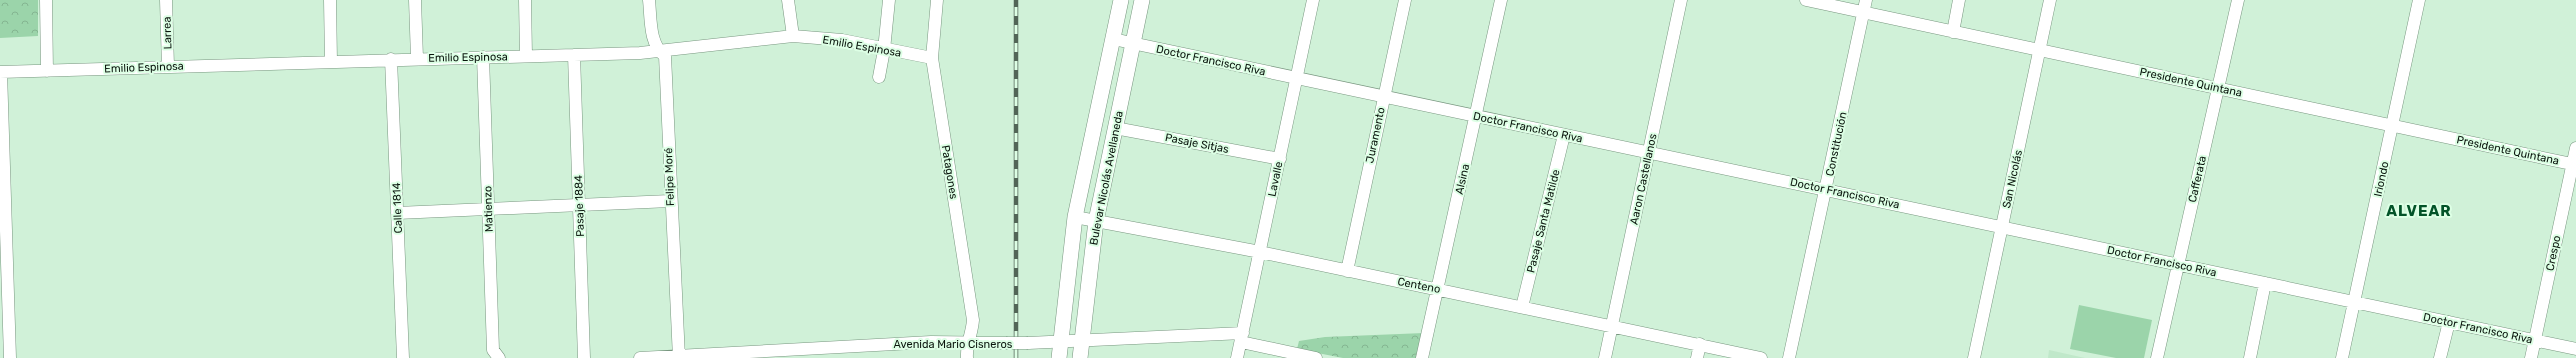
<svg xmlns="http://www.w3.org/2000/svg" width="2576" height="358" font-family="Rubik,sans-serif">
  <defs>
    <pattern id="park-crowns" width="20" height="18" patternUnits="userSpaceOnUse"><rect width="20" height="18" fill="#9bd4aa"/><path d="M2 6a3 3 0 1 1 6 0M12 15a3 3 0 1 1 6 0" fill="none" stroke="#84b591"/></pattern>
  </defs>
  <rect width="100%" height="100%" fill="#d0f1d8"/>
  <path fill="#c0e8ca" d="M2049,350l36,8h-37z"/>
  <path fill="url(#park-crowns)" d="M0,0h38v36l-38,2z
    M1424,333l-5,25h-76l-46,-9 2,-8 26,-4z"/>
  <path fill="#9bd4aa" d="M2079,305l73,15 -8,38h-28l-46,-9z"/>
  <g fill="none" stroke-linecap="round" stroke-linejoin="round">
    <g stroke="#799780" stroke-width="13">
      <path id="minor" d="M46,0l1,71
        M166,0l2,66
        M330,0l1,61
        M415,0l2,58
        M525,0l1,55
        M649,0c2,18 0,45 16,56l14,302
        M788,0l5,36
        M937,0l-5,58 41,262c-1,14 -7,24 -6,38
        M1806,0l770,165
        M1953,32l6,-32
        M1113,39l1463,310
        M574,55l10,303
        M483,57l10,293 6,8
        M391,59l12,299
        M0,72l640,-19 153,-17 49,4 90,18
        M1,72l9,286
        M879,77l5,-27 5,-50
        M1115,128l165,31
        M397,213l273,-12
        M1075,217l185,35 501,106
        M1347,271l58,-271
        M1522,307l42,-172
        M1241,342l75,16
        M1028,343l215,-10
        M640,358l291,-16 75,1
        M1237,358l76,-358
        M1422,358l79,-358
        M1605,358l76,-358
        M1697,358l3,-14
        M1789,358l77,-358
        M1974,358l76,-358
        M2157,358l81,-358
        M2250,358l15,-75
        M2342,358l77,-358
        M2440,358l9,-36
        M2531,358l45,-210"/>
    </g>
    <g stroke="#799780" stroke-width="16">
      <path id="major" d="M1059,358l16,-141 46,-217
        M1080,358l16,-137 46,-221"/>
    </g>
    <use href="#minor" stroke="#fff" stroke-width="12"/>
    <use href="#major" stroke="#fff" stroke-width="15"/>
    <g stroke="#526557" stroke-width="4.5">
      <path id="rail" d="M1016,358v-358"/>
    </g>
    <use href="#rail" stroke="#ddffe5" stroke-width="3" stroke-dasharray="9" stroke-linecap="butt"/>
    <g stroke="#799780" stroke-width="13" stroke-linecap="butt">
      <path id="minor-bridge" d="M1006,343h22"/>
    </g>
    <use href="#minor-bridge" stroke="#fff" stroke-width="12"/>
  </g>
  <g text-anchor="middle" stroke-width="4" stroke-linejoin="round" paint-order="stroke">
    <g font-size="11" fill="#0a150d" stroke="#ddffe5">
      <text transform="translate(167 33) rotate(-92)" y="4">Larrea</text>
      <text transform="translate(862 46) rotate(10)" y="4">Emilio Espinosa</text>
      <text transform="translate(468 57) rotate(-1)" y="4">Emilio Espinosa</text>
      <text transform="translate(1211 60) rotate(12)" y="4">Doctor Francisco Riva</text>
      <text transform="translate(144 67) rotate(-2)" y="4">Emilio Espinosa</text>
      <text transform="translate(2191 82) rotate(12)" y="4">Presidente Quintana</text>
      <text transform="translate(1528 127) rotate(12)" y="4">Doctor Francisco Riva</text>
      <text transform="translate(1375 135) rotate(-78)" y="4">Juramento</text>
      <text transform="translate(1197 143) rotate(11)" y="4">Pasaje Sitjas</text>
      <text transform="translate(1836 144) rotate(-78)" y="4">Constitución</text>
      <text transform="translate(2508 150) rotate(12)" y="4">Presidente Quintana</text>
      <text transform="translate(950 172) rotate(81)" y="4">Patagones</text>
      <text transform="translate(669 177) rotate(-92)" y="4">Felipe Moré</text>
      <text transform="translate(1106 178) rotate(-79)" y="4">Bulevar Nicolás Avellaneda</text>
      <text transform="translate(1275 179) rotate(-78)" y="4">Lavalle</text>
      <text transform="translate(1462 179) rotate(-77)" y="4">Alsina</text>
      <text transform="translate(1643 179) rotate(-78)" y="4">Aaron Castellanos</text>
      <text transform="translate(2012 179) rotate(-78)" y="4">San Nicolás</text>
      <text transform="translate(2197 179) rotate(-77)" y="4">Cafferata</text>
      <text transform="translate(2381 179) rotate(-78)" y="4">Iriondo</text>
      <text transform="translate(1845 193) rotate(12)" y="4">Doctor Francisco Riva</text>
      <text transform="translate(579 206) rotate(-92)" y="4">Pasaje 1884</text>
      <text transform="translate(397 208) rotate(-92)" y="4">Calle 1814</text>
      <text transform="translate(488 209) rotate(-92)" y="4">Matienzo</text>
      <text transform="translate(1543 221) rotate(-76)" y="4">Pasaje Santa Matilde</text>
      <text transform="translate(2553 253) rotate(-78)" y="4">Crespo</text>
      <text transform="translate(2162 261) rotate(12)" y="4">Doctor Francisco Riva</text>
      <text transform="translate(1419 285) rotate(11)" y="4">Centeno</text>
      <text transform="translate(2478 328) rotate(12)" y="4">Doctor Francisco Riva</text>
      <text x="953" y="348">Avenida Mario Cisneros</text>
    </g>
    <g font-size="15" font-weight="bold" letter-spacing="1" fill="#025328" stroke="#ddffe5">
      <text x="2419" y="216">ALVEAR</text>
    </g>
  </g>
</svg>
